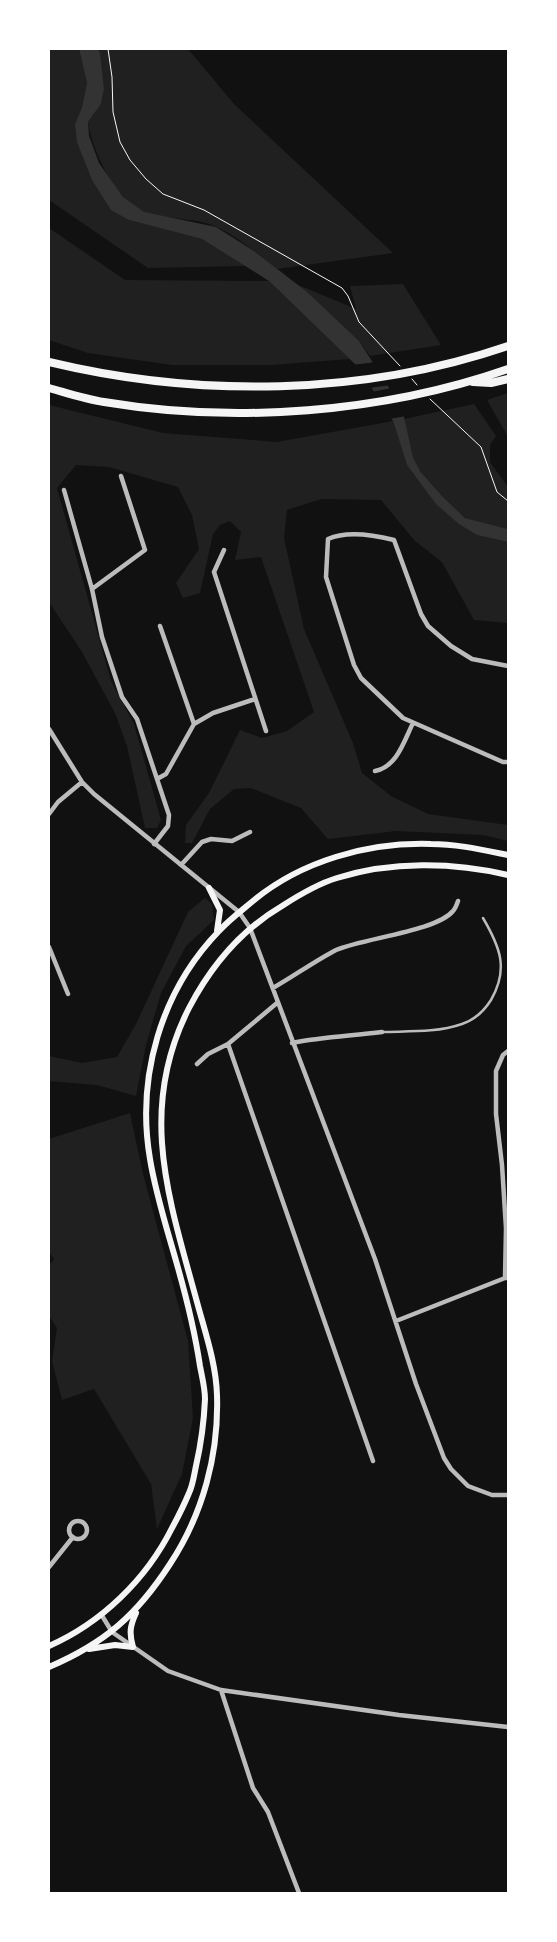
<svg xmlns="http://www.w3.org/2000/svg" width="557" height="1942" font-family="'Space Grotesk',sans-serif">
  <rect width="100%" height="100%" fill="#111"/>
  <path fill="#202020" d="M49,49h30l8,34 -5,24 -7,17 54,96 73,19 44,27 -98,2 -99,-68z
    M98,49h90l46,55 159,149 -116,16c-19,-15 -39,-32 -60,-42 -22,-10 -49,-7 -72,-14 -28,-10 -54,-64 -57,-91l13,-18 3,-15z
    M49,228l76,52 144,1 81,78 -79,6h-99l-84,-12 -39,-13z
    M296,284l60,25 -6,-23 53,-2 38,61 -71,11 -11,-15z
    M508,393v42h-1l-20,-35z
    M474,404l22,32 -6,9v17l18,25v42l-43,-11 -23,-22 -22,-25 -7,-14 -9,-38z
    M49,405l114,28 114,9 116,-21 14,44 70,70 31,7v81l-34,-3 -32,-58 -27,-21 -34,-41 -60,-1 -34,11 -3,28 20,91 49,114 9,30 29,23 37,18 80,11v16l-25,-6 -87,-4 -68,8 -27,-31 -50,-20 -17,1 -24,20 -18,34h-7l1,-18 23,-32 31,-63 22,8 25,-7 27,-19 -53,-155 -26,3 6,-28 -11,-11 -10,4 -7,9 -13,59 -17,5 -7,-15 23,-34 -7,-34 -14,-28 -69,-20 -33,-2 -19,23 54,193 23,43 27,96 -4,8h-12l-18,-82 -12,-33 -33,-61 -33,-50z
    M205,898l7,6 2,16 -28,26 -25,47 -15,52 -10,51 -39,-11 -48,-4v-25l33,7 35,-6 19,-33 52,-112z
    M130,1113l13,61 45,167 5,77 -11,56 -25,55 -6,-45 -57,-95 -32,11 -10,-39 5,-33 -8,-12v-50l5,-7 -5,-7v-113z"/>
  <path fill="#333" d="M79,49h19l2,5 4,35 -3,15 -13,18 1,14 10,27 24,34 21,15 72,15 38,24 53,41 52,49 43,67 11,49 7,14 22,25 23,22 43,11v13l-31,-7 -18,-11 -23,-20 -29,-39 -14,-44 -35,-54 -89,-86 -67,-42 -73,-19 -18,-10 -19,-30 -15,-38 -2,-18 7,-17 5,-24z"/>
  <path fill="#111" d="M376,362l15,23 -22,3 -17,-23z
    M392,388l12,19 2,9 -17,3 -18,-27z"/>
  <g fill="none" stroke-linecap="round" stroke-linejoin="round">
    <path stroke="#f5f5f5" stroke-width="1" d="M108,49l4,28 1,35 7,30 10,18 16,19 17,15 41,16 138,78 6,8 11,26 41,44
      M412,379l5,6
      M430,399l51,48 16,45 11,9"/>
    <path stroke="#bcbcbc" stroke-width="2.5" d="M382,1032c26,-1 54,1 80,-8 12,-4 22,-13 29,-24 18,-31 9,-53 -8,-82"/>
    <path stroke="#bcbcbc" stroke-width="4.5" d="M64,490l28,99 10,48 20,60 15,22 32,96 -1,11 -14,18
      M224,550l-10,22 52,159
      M92,589l53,-39 -24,-74
      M508,666l-36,-7 -21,-13 -23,-20 -7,-12 -27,-74c-20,-5 -48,-9 -66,-1l-2,38 28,88 7,13 42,40 100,44h5
      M194,724l19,-11 42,-14
      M49,729l33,53 12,12 145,118 11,16 125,331 41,125 28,74 7,11 17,17 24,9h16
      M375,771c22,-4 29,-30 38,-48
      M157,779l9,-5 28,-50 -34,-98
      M49,814l9,-12 24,-20
      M181,865l21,-23 9,-3 21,2 18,-9
      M49,947l19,47
      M273,988c21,-12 42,-27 63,-38 28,-12 101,-19 117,-39 2,-2 4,-7 5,-10
      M292,1043c30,-6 59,-7 90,-11
      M228,1044l145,417
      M197,1064l11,-10 20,-10 49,-41
      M505,1278l1,-50 -4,-63 -6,-51v-43l7,-16 5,-4
      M396,1321l109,-43h3
      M69 1530a9 9 0 1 1 18 0a9 9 0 1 1-18 0Z
      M49,1567l24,-30
      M101,1614l11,18 56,39 53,19 178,25 109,12
      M221,1690l32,98 15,24 31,81"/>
    <path stroke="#f5f5f5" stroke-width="6" d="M209,888l11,22 -3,21
      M49,1646c52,-23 97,-66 123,-118 6,-11 12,-23 17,-35 4,-8 5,-18 7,-27 5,-22 8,-44 9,-67 0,-11 -3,-22 -5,-33 -5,-33 -13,-66 -22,-98 -10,-36 -22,-72 -28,-109 -14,-82 11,-168 69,-228 10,-11 22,-20 34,-30 48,-40 115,-59 178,-57 26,0 52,6 77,11
      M89,1649l26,-4 18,2c-4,-14 -3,-21 3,-34
      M49,1667c56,-24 88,-52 121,-103 33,-50 49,-110 47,-169 -1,-32 -12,-63 -20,-93 -28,-103 -60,-192 -8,-294 22,-42 52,-78 93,-102 17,-11 35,-22 55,-28 54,-17 116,-16 171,-3"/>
    <path stroke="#f5f5f5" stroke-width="8" d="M49,362c150,36 313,34 459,-16
      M473,382l18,1 17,-4
      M49,388c18,5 36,11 55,14 131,22 278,11 404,-33"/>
  </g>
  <rect width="557" height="1942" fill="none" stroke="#ffffff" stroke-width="100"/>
</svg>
